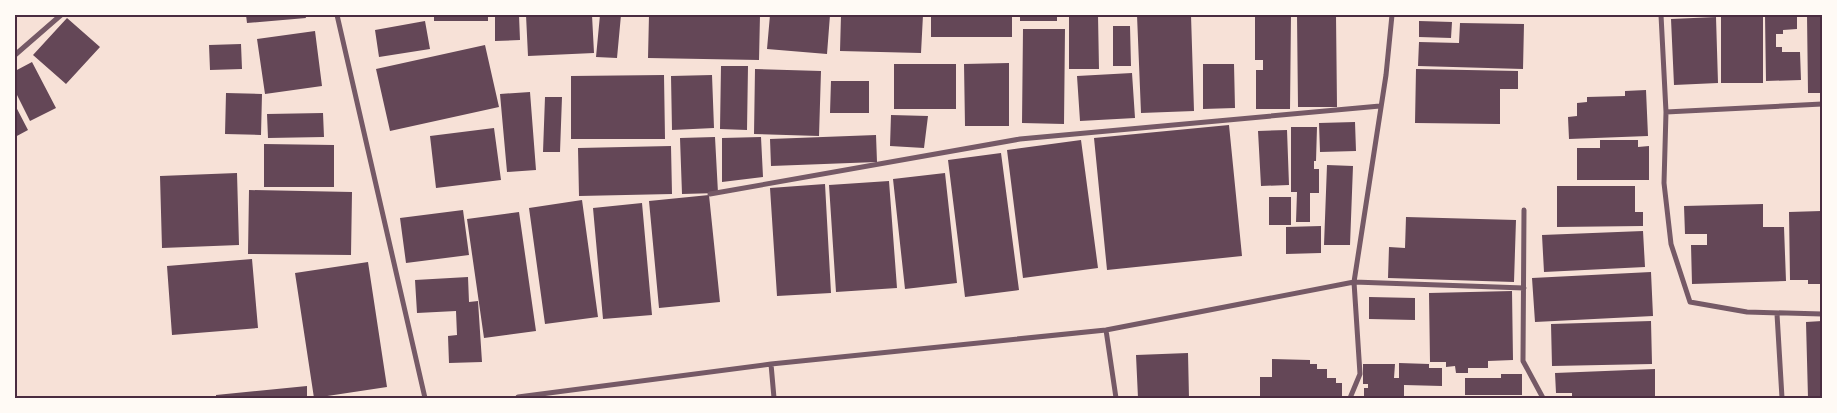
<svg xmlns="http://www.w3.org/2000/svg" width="1837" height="413" font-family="Spectral,serif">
  <rect width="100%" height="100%" fill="#f7e1d7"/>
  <path fill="#644757" d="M246,15h59l1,3 -59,5z
    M434,15h54v6h-54z
    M495,15h24l1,25 -25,1z
    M526,15h66l2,38 -66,3z
    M600,15h21l-4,43 -21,-1z
    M649,15h111l-1,45 -111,-2z
    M770,15h60l-3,39 -60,-5z
    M841,15h82l-2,38 -81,-2z
    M931,15h81v22h-81z
    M1020,15h37v6h-37z
    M1069,15h29l1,54h-30z
    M1137,15h54l3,96 -53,2z
    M1255,15h36l-1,94h-34v-39h7v-10h-8z
    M1297,15h39l1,92h-39z
    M1721,15h42v68h-42z
    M1765,15h32v14l-14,1v4h-7v13h6v5h18l1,28 -35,1z
    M1807,15h15v78h-14z
    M1716,17l2,66 -44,2 -3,-66z
    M67,18l33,29 -34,37 -33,-29z
    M425,21l5,28 -51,8 -4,-27z
    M1419,21l33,1 -1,16 -32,-1z
    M1460,23l64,1 -1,45 -105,-3 1,-24 40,1z
    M1113,26h17l1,40h-18z
    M1023,29h42l-1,95 -42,-1z
    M315,31l7,55 -57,8 -8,-55z
    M241,44l1,25 -32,1 -1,-25z
    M485,45l14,62 -109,24 -14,-62z
    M32,62l24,46 -26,13 -15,-30v-20z
    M1009,63v63h-44l-1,-62z
    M894,64h62v45h-62z
    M1203,64h31l1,44 -32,1z
    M721,66h27l-1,64 -27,-1z
    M755,69l66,2 -2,65 -65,-2z
    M1416,69l102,2v18h-18v35l-85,-1z
    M1132,73l3,45 -55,3 -3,-45z
    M664,75l1,64h-94v-63z
    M712,75l2,53 -42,2 -1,-54z
    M831,81h38v32h-39z
    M1646,90l2,46 -79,3 -1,-22 9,-1v-13l10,-1v-5l38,-1v-5z
    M530,92l6,78 -29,2 -7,-78z
    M226,93l36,1 -1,41 -36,-1z
    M545,97h17l-2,55h-17z
    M15,105l13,25 -13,7z
    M323,113l1,24 -56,1 -1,-24z
    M891,115l37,1 -4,32 -34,-2z
    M1355,122l1,29 -36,1 -1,-29z
    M1229,125l13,131 -135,14 -13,-132z
    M1291,127h26l-1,34h-2v8h5v24h-9v29h-14l1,-30h-6z
    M494,128l7,52 -65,8 -6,-52z
    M1287,130l2,55 -28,1 -3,-55z
    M876,135l1,27 -106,4 -1,-27z
    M715,137l3,56 -36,1 -2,-56z
    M761,137l2,40 -41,5v-44z
    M1081,140l17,128 -75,10 -16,-128z
    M1600,140h38v7l11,-1v34h-72v-32h23z
    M264,144l70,1v42h-70z
    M671,146l1,48 -93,2 -1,-48z
    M1001,153l18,137 -54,7 -17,-137z
    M1327,165l26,1 -3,79h-26z
    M237,173l2,72 -77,3 -2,-72z
    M945,173l12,110 -52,6 -12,-110z
    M889,181l8,107 -61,4 -7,-107z
    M825,184l6,109 -54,3 -7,-108z
    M1557,186h78v26h8v14l-86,1z
    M249,190l103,2 -1,63 -103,-1z
    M709,195l11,107 -61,6 -10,-107z
    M1269,197h22v28h-22z
    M582,200l16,117 -53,7 -16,-116z
    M642,203l10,112 -49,4 -10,-111z
    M1763,204v23h21l2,54 -94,3 -1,-39h16v-11h-22l-1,-28z
    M463,210l6,45 -63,8 -6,-45z
    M1821,211l1,73h-14v-4h-18l-1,-68z
    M519,212l17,119 -52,7 -17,-119z
    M1406,217l110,3 -2,62 -126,-4 1,-31 16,1z
    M1321,226v27l-35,1v-27z
    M1643,231l2,36 -101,5 -2,-37z
    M252,259l6,69 -86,7 -5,-69z
    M368,262l19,125 -73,11 -19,-125z
    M1651,272l2,44 -118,6 -3,-44z
    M468,277l1,25 9,-1 4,61 -33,1 -1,-27 9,-1 -1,-24 -39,2 -2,-33z
    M1512,291l1,69 -25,1v7h-20v5h-12l-1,-7 -9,1v-5h-16l-1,-69z
    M1369,297l46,1v22l-46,-1z
    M1651,321l1,43 -100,2 -1,-42z
    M1822,321v77h-14l-2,-76z
    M1188,353l1,45h-51l-2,-43z
    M1272,359l38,1v4h7v5h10v9h9v5h6v15h-82v-21h12z
    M1399,363l30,1v4h13v18l-38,-1v13h-40v-10h4v-4h-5v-20h32l-1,14h5z
    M1655,369v29h-83v-5h-16l-1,-20z
    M1501,374h21v21h-57v-17h36z
    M307,386v12h-91v-3z"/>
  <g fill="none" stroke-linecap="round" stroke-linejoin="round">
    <path stroke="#755966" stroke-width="5" d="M337,15l88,383
      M1661,15l5,97 -2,71 7,61 19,58 57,10 75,2
      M15,55l46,-40
      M1666,112l156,-8
      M710,194l310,-55 360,-33
      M1524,210l-1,151 20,37
      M1777,314l5,84
      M1106,330l10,68
      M771,364l3,34
      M518,397l253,-33 335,-34 248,-48 170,6
      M1350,398l10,-24 -6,-92 32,-207 6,-60"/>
  </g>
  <rect width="1837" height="413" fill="none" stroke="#fffaf5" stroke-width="32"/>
  <rect x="16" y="16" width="1805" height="381" fill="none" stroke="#4a2c40" stroke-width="2"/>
</svg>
